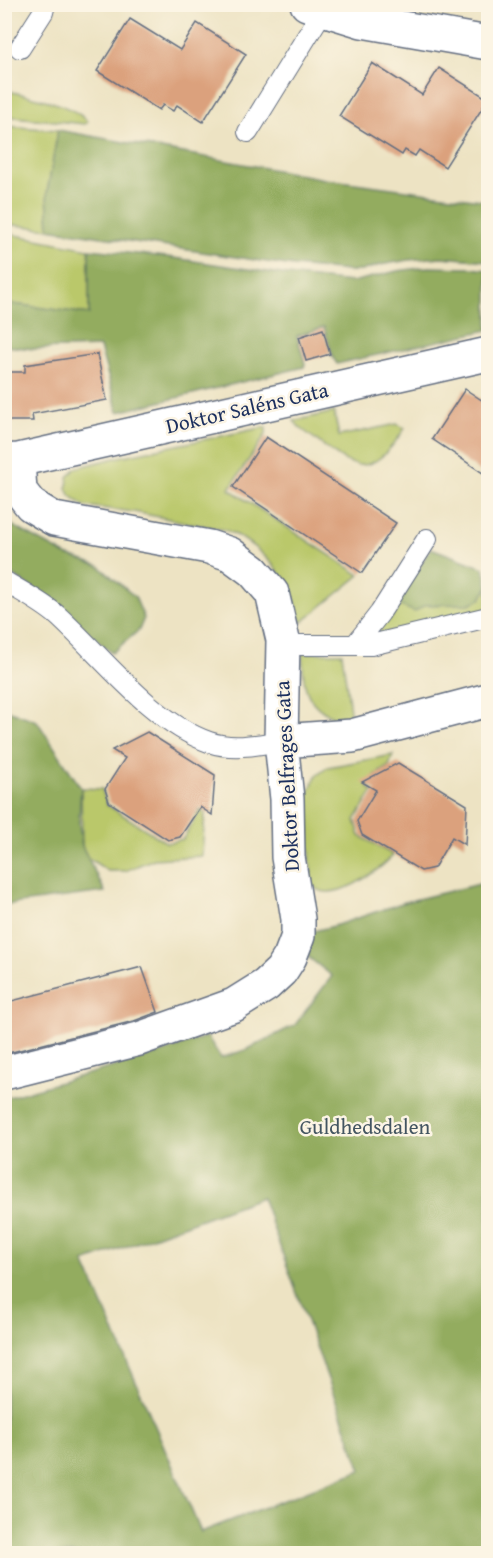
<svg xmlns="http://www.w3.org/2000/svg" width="493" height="1558" font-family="'Gentium Book Plus',serif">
  <rect width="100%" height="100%" fill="#fcf5e5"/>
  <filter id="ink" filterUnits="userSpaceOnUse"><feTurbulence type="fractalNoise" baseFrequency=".0167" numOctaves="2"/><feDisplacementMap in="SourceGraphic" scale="12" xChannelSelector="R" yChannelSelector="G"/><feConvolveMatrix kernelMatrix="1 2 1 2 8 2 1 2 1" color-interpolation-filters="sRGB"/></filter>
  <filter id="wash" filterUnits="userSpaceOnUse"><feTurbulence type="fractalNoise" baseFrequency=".008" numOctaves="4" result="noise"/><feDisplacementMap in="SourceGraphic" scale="24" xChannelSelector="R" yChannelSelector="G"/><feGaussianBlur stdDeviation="1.35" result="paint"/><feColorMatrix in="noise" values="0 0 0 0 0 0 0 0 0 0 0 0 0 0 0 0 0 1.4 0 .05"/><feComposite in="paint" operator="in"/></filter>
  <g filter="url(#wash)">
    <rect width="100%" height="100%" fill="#ede3c3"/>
    <path fill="#bac86a" stroke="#6a7c64" stroke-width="1.5" d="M4,90c23,5 69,14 84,32l-3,2 -80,-8z
      M5,126l53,4 -11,63 2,36 -44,-5z
      M5,233l84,16v65l-84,-11z
      M334,412l5,24 58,-12 8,4c-41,63 -57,34 -105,0l-6,-7z
      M266,427v7l-37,55 131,86 -59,48c-3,-10 -5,-22 -10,-32 -14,-26 -38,-50 -66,-61l-91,-18 -50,-6 -14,-11 -3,-7 1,-11 8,-9 43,-11z
      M488,586v24l-109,25 -2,-2 18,-29h74l12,-5z
      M302,653h40l9,65c-10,1 -19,-1 -27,-6 -23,-15 -20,-35 -22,-59z
      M393,755l-4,11 -13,8 -8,13 5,4 -18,29 5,16 33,19c-14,17 -61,50 -81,31l-6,-88 10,-22 12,-9z
      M81,788l21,1 5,16 60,38 16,-4 17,-29 5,3 -3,43 -48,3 -29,12h-17l-20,-13 -6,-12z"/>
    <path fill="#93ac5e" stroke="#576e5e" stroke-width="1.5" fill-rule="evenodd" d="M58,130l267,49 163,22v60l-47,-4 -32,3 -29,5 -19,6h-13l-54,-5 -245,-37 -2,-36z
      M89,249l78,8 128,19 57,6 45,-11 31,-4 43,1 17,2v60l-151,34 -4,-6 -9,-31 -27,9 8,28 -1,3 -186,45 -18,-65 -66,2 -29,-3v-43l84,11z
      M4,521l62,34 33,11 36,31 9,21 -5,12 -27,23 -57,-50 -50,-33z
      M431,548l53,20 4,18 -7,13 -12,5 -44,1 -10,7 -20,-8z
      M5,709l32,12 44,67 -2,35 3,23 23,46 -100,13z
      M488,882v671l-483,1v-456l159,-46 43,-16 14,22 27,-9 47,-24 37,-49 -24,-19 1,-25 25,-6 71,-24zM262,1197l99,273 -160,62 -117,-270z"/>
    <g id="blocks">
      <path fill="#dba17d" d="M130,19l50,31 17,-27 49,31 -43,68 -26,-17 -4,6 -10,-6 -4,5 -62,-39z
        M372,63l50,32 17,-27 49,31 -43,68 -26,-17 -4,6 -10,-6 -3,5 -63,-39z
        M323,329l7,25 -24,7 -7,-24z
        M97,354l10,46 -75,14 1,7h-29v-49h21v-7z
        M465,389l24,16v72l-57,-38z
        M266,437l130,86 -34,50 -129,-86z
        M147,732l68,43 -3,40 -12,-8 -20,30 -12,3 -59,-38 -4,-13 20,-31 -13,-8z
        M398,763l69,42 -2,40 -13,-8 -18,31 -13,3 -59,-36 -5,-14 19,-31 -14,-8z
        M142,967l16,45 -24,9 -130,33v-51z"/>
    </g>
  </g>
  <g filter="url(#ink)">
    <use href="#blocks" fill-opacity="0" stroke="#646e81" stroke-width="1.5"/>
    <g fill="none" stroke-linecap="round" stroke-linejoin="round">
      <g stroke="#646e81" stroke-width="22">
        <path id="lane" d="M20,48l23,-36 2,-8
          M248,132l76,-123
          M4,581c18,11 38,21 54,35 43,39 95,107 151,126 23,8 48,3 72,-1
          M282,645h89l117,-28
          M355,645l25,-32 47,-74"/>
      </g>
      <g stroke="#646e81" stroke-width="36">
        <path id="street" d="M307,4l55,17 126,22
          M4,461l14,-1 470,-106
          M281,741l71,-5 136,-36
          M4,1073l135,-34 95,-34 32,-20 15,-14 9,-14 8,-21v-17l-10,-62 -1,-58 -6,-58 2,-101 -11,-47 -19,-22 -23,-17 -21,-7 -155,-28 -23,-14 -11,-14 -2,-31"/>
      </g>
      <use href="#lane" stroke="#fff" stroke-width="20"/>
      <use href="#street" stroke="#fff" stroke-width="33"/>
    </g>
  </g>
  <g text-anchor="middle" stroke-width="5" stroke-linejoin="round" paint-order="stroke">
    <g font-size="21" fill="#1b2f5e" stroke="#fcf5e5">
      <text transform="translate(247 408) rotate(-13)" y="7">Doktor Saléns Gata</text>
      <text transform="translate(287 776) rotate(-93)" y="7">Doktor Belfrages Gata</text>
    </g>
    <g font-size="21" fill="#435561" stroke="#fcf5e5">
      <text x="365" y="1134">Guldhedsdalen</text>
    </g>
  </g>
  <rect width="493" height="1558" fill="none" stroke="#fcf5e5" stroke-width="24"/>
</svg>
